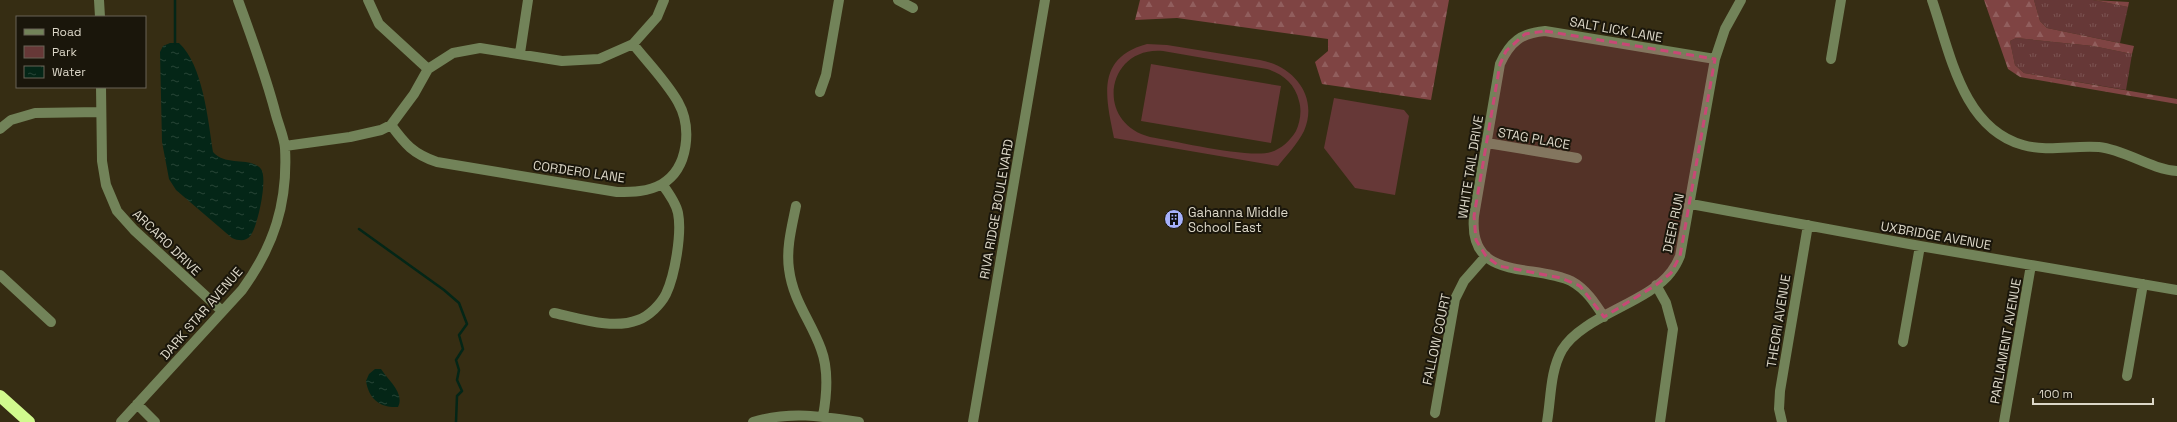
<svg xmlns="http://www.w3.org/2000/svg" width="2177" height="422" font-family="'Space Grotesk',sans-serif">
  <defs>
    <pattern id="grass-tufts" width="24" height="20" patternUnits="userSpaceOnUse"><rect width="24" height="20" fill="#663837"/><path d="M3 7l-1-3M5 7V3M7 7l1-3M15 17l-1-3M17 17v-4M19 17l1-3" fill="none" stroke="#7b5452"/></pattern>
    <pattern id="forest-firs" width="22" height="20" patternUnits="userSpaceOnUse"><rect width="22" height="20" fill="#7f4443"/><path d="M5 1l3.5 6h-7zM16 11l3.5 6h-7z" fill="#915e5d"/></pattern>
    <pattern id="water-ripples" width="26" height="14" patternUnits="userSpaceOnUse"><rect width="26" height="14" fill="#042617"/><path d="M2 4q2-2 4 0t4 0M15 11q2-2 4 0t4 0" fill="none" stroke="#284537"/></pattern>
  </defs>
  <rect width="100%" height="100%" fill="#362d13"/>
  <path fill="url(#grass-tufts)" d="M2034,0h59l35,7 -8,36 -73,-15 -7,-7z
    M2016,38l77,8 39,8 -6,36 -102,-17 -9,-8 -5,-24z"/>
  <path fill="url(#forest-firs)" d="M1140,0h309l-18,100 -109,-16 -7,-22 13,-11v-12l-151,-21 -42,2z
    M1984,0h50l6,21 7,7 87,18 -2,8 -39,-8 -77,-8 -6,3 5,24 9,8 153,26v5l-157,-27 -12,-8z
    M2093,0l36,2 -1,5z"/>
  <path fill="#663837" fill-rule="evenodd" d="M1147,44l20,1 93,15c33,6 59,36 44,71 -6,12 -17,24 -26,35l-164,-28c-8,-40 -19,-80 33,-94zM1163,51l104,18c16,5 28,15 32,32 3,10 1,21 -3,30 -6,10 -15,18 -25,21 -21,7 -96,-11 -121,-15 -56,-14 -44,-91 13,-86z
    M1151,64l130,22 -10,57 -130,-22z
    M1334,98l70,12 5,6 -14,79 -40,-7 -31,-40z"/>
  <path fill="url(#water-ripples)" d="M170,43h9c24,22 29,77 34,109 13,15 37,4 48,17 7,9 -3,56 -10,66 -5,7 -12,6 -19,3l-56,-48 -7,-11 -7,-37 -2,-90 3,-6z
    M375,369h6c7,11 24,24 17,38 -17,1 -29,-7 -32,-26l3,-7z"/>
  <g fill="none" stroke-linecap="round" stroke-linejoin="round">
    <path stroke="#042617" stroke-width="2.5" d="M175,43v-43
      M359,229l85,61 15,13 8,21 -8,11 4,14 -7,11 3,10 -2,10 5,11 -5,5 -1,26"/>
    <path stroke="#728359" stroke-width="10" d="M99,0l1,17
      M368,0l11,24 49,45
      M898,0l15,8
      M1932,0c18,52 30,128 91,145 25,7 50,0 76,2 27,3 51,22 78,24
      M520,53l8,-53
      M1831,59l10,-59
      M101,87l1,74 4,24 11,26 17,19 88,81
      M820,92l6,-17 13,-75
      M391,125c14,19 22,29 46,37l180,30c15,0 31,0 45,-8 27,-16 30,-57 16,-82 -12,-21 -30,-39 -45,-58
      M0,129l11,-9 24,-7 66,-1
      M1487,143l90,15
      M285,146l65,-9 31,-7 10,-5 23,-31 14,-25 25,-16 27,-5 82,13 37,-2 34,-15 24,-27 7,-17
      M1691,204l229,42 257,44
      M796,206c-4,20 -10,42 -7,63 4,32 22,52 32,80 8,21 6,45 2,67
      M0,275l51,47
      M1656,285l10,18 7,26 -13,93
      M554,313c25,5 58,17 84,7 11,-4 23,-16 28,-26 9,-19 16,-61 12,-81 -2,-10 -10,-21 -16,-29
      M1604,317c-9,-14 -18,-28 -33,-36 -38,-18 -103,1 -97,-65l26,-152c10,-22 21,-31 45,-33l170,28
      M1903,342l17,-96
      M2127,376l16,-92
      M137,404l18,18
      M1435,413l20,-114 9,-18 22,-25
      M121,422l121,-132c32,-44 46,-87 43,-142 -1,-11 -6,-22 -9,-33 -10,-39 -24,-77 -38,-115
      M753,422c36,-11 69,-6 106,0
      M973,422l72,-422
      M1547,422c4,-23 3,-51 15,-72 20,-34 86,-47 109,-78 4,-5 7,-11 9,-16l35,-197 10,-30 16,-29
      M1782,422l-3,-13 1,-18 28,-166
      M2004,422l27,-157"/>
    <path stroke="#d1fa8e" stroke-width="12" d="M0,396l29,26"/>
  </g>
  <path fill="#c84876" fill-opacity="0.2" stroke="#c84876" stroke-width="3" stroke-dasharray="8 5" stroke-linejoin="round" d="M1545,31l170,28 -35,197 -9,17 -15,12 -52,32 -24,-31 -19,-8 -62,-12 -13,-10 -10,-16 -2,-24 26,-152 6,-13 19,-17z"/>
  <defs>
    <g id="building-disc" transform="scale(1)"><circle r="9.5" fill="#a6b1fc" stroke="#1a160b"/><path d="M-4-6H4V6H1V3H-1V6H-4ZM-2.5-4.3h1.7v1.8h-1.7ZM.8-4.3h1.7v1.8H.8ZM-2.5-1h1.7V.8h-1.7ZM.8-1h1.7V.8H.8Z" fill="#111"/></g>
  </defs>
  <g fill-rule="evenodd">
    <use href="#building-disc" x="1174" y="219"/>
  </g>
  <g text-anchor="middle" stroke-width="4" stroke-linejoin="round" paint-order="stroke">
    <g font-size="13" fill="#dcd7c8" stroke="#1a160b">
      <text transform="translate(1616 29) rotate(10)" y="5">SALT LICK LANE</text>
      <text transform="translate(1534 138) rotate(10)" y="5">STAG PLACE</text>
      <text transform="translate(1470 167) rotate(-81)" y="5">WHITE TAIL DRIVE</text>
      <text transform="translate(579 171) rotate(8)" y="5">CORDERO LANE</text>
      <text transform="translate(996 209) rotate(-80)" y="5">RIVA RIDGE BOULEVARD</text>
      <text transform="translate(1673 223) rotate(-78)" y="5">DEER RUN</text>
      <text transform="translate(1936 235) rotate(10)" y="5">UXBRIDGE AVENUE</text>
      <text transform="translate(167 242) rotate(44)" y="5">ARCARO DRIVE</text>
      <text transform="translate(201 313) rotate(-49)" y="5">DARK STAR AVENUE</text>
      <text transform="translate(1778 321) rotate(-81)" y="5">THEORI AVENUE</text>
      <text transform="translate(1436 339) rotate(-78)" y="5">FALLOW COURT</text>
      <text transform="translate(2005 341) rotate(-80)" y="5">PARLIAMENT AVENUE</text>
    </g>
    <g font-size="13" fill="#dcd7c8" stroke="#1a160b" text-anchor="start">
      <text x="1188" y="217">Gahanna Middle<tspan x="1188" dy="15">School East</tspan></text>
    </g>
  </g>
  <rect x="16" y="16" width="130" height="72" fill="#1a160b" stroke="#686357"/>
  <rect x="24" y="29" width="20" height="6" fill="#728359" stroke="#686357"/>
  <text x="52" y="36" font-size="12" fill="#dcd7c8">Road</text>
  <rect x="24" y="46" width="20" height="12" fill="#663837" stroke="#686357"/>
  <text x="52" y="56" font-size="12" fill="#dcd7c8">Park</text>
  <rect x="24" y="66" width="20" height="12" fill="url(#water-ripples)" stroke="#686357"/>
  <text x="52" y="76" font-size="12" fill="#dcd7c8">Water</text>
  <path d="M2033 398v6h120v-6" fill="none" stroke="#dcd7c8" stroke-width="2"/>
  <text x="2039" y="398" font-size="12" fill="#dcd7c8" stroke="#1a160b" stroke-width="3" paint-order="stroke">100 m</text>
</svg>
